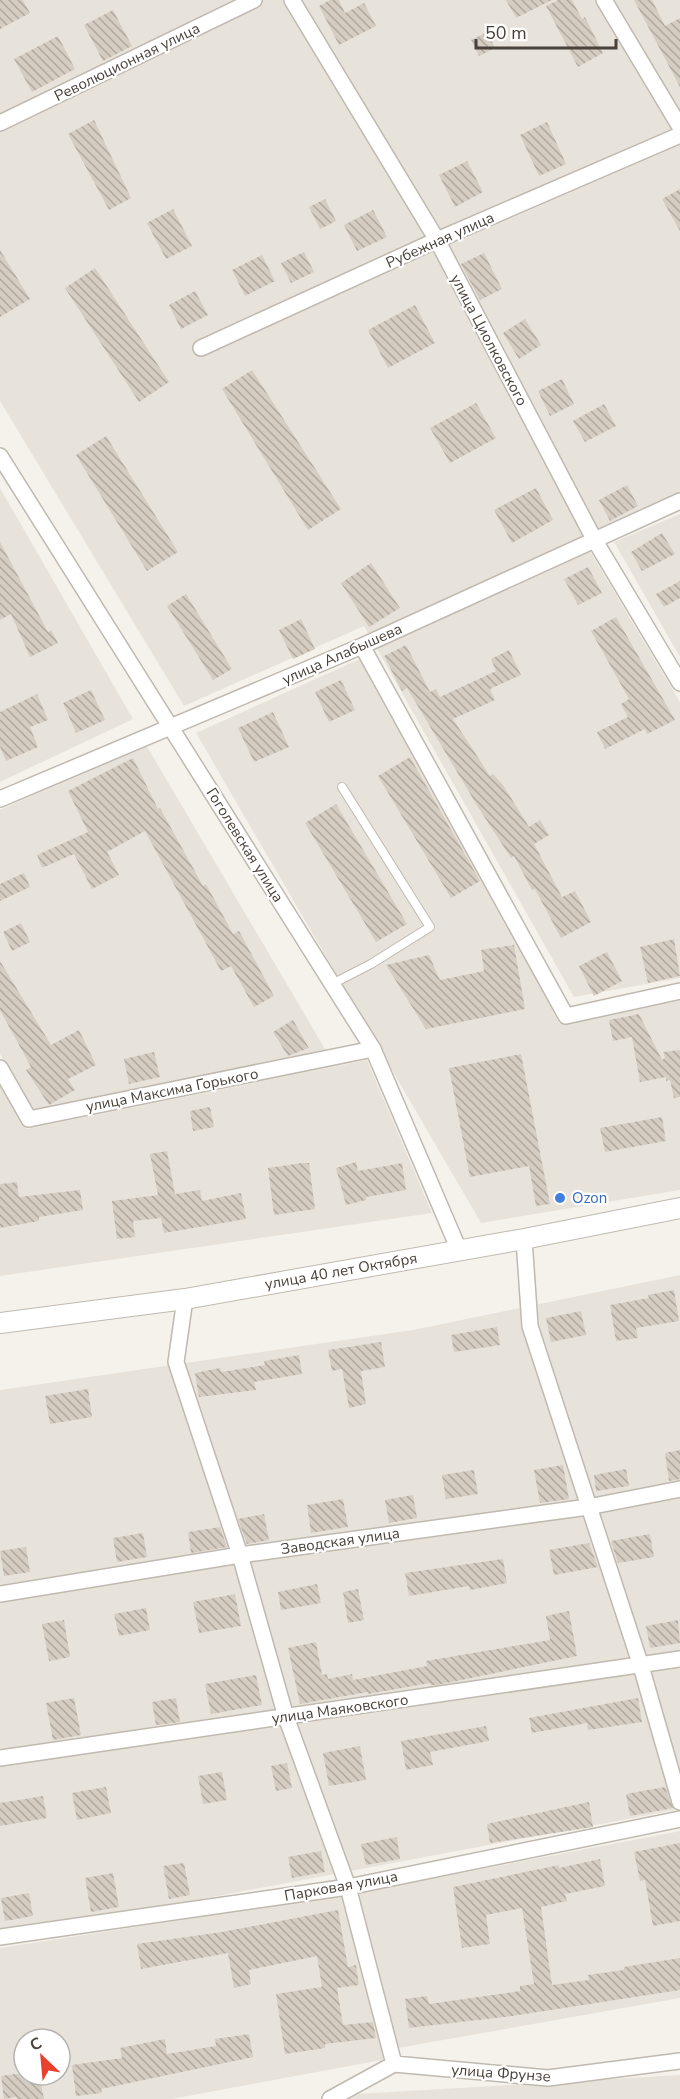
<svg xmlns="http://www.w3.org/2000/svg" width="680" height="2099" font-family="'Nunito Sans',sans-serif">
  <defs>
    <pattern id="building-back-hatch" width="6" height="6" patternUnits="userSpaceOnUse" patternTransform="scale(1.5)"><rect width="6" height="6" fill="#d6cdc2"/><path d="M-1 5l2 2M0 0l6 6M5-1l2 2" fill="none" stroke="#b0a89f"/></pattern>
  </defs>
  <rect width="100%" height="100%" fill="#f5f2ec"/>
  <path fill="#e8e3da" fill-rule="evenodd" d="M0,0h680v494l-98,44 98,164v276l-106,19 -210,-371 -180,80 -184,-305z
    M0,488l133,231 -133,63z
    M680,514v143l-66,-115z
    M362,658l123,220 74,145 121,-27v194l-199,33 -285,-490z
    M145,743l183,311 -296,59 -32,-59v-244z
    M367,1060l65,153 -432,63v-192l26,45z
    M680,1275v534l-680,128v-547l413,-60z
    M680,1831v167l-282,50 -41,-155z
    M344,1895l43,164 -215,40h-172v-151zM24,2039h36v36h-36z
    M680,2075v24h-334l10,-5z"/>
  <path fill="url(#building-back-hatch)" d="M0,0h23l7,13 -30,16z
    M330,0h9l6,13 19,-10 12,23 -37,19 -20,-39z
    M506,0h46l-36,18z
    M558,0h14l10,19 3,-2 18,36 -25,14 -32,-61z
    M634,0h18l13,26 15,-8v69z
    M113,10l19,36 -29,15 -19,-36z
    M487,32l8,16 -16,8 -8,-16z
    M58,36l17,33 -43,23 -18,-33z
    M94,120l37,78 -22,12 -41,-76z
    M547,122l19,42 -27,12 -19,-41z
    M467,161l16,31 -28,15 -16,-32z
    M680,189v42l-18,-32z
    M325,199l11,22 -16,8 -11,-22z
    M173,209l19,37 -26,13 -19,-36z
    M373,210l14,27 -30,14 -13,-26z
    M0,250l30,49 -30,18z
    M304,252l10,20 -23,11 -10,-20z
    M484,253l18,36 -22,11 -19,-36z
    M262,255l13,26 -30,15 -13,-26z
    M95,268l74,114 -30,20 -74,-114z
    M195,291l13,24 -27,14 -12,-24z
    M415,305l20,38 -47,25 -20,-38z
    M525,319l16,26 -22,14 -16,-26z
    M252,370l89,139 -33,21 -86,-141z
    M562,379l12,25 -24,12 -12,-25z
    M476,403l20,35 -46,25 -20,-35z
    M604,404l12,22 -31,16 -12,-21z
    M106,436l72,116 -31,19 -71,-116z
    M627,485l11,21 -28,15 -11,-21z
    M536,488l17,32 -41,23 -18,-33z
    M662,533l13,21 -33,17 -11,-19z
    M0,542l48,90 3,-2 7,13 -28,14 -19,-43 -11,6z
    M371,563l29,45 -31,19 -28,-44z
    M588,567l14,26 -24,12 -14,-26z
    M680,581v17l-16,9 -8,-13z
    M186,594l46,75 -19,11 -46,-74z
    M616,617l59,103 -28,14 -2,-5 -40,20 -8,-17 31,-15 -7,-13 8,-5 -38,-68z
    M301,619l14,30 -22,10 -14,-29z
    M406,645l24,47 6,-3 4,8 56,-26 -5,-12 18,-9 12,25 -31,14 5,11 -42,19 37,57 3,-2 10,11 26,42 11,-7 9,15 -15,9 28,53 13,-6 16,31 -30,16 -26,-49 -3,1 -18,-34 -3,2 -33,-51 -71,-119 -5,3 -18,-35z
    M341,680l14,30 -26,12 -14,-30z
    M91,690l14,30 -29,13 -13,-30z
    M37,694l11,26 -18,7 8,20 -32,14 -6,-14v-35z
    M273,712l16,35 -35,15 -16,-34z
    M410,757l70,124 -29,17 -73,-122z
    M133,758l25,51 2,-1 43,78 3,-2 27,50 6,-3 35,65 -20,11 -23,-41 -10,5 -76,-140 -38,21 12,23 -27,14 -18,-35 -32,14 -5,-13 51,-23 -20,-41z
    M336,804l71,120 -31,18 -71,-119z
    M24,873l6,14 -30,14v-17z
    M21,923l9,19 -18,9 -9,-19z
    M674,939l6,37 -32,7 -8,-36z
    M514,945l11,64 -99,20 -40,-64 43,-10 11,25 44,-9 -3,-21z
    M607,952l15,29 -28,15 -15,-30z
    M0,961l51,84 28,-15 17,35 -28,14 7,11 -26,15 -23,-35 5,-3 -31,-57z
    M639,1014l23,46 3,-2 -2,-6 17,-2v47l-6,1 -4,-18 -4,1v-4l-26,5 -8,-45 -19,4 -4,-21z
    M293,1020l16,28 -21,8 -15,-24z
    M154,1052l6,25 -31,7 -5,-25z
    M521,1054l29,150 -14,2 -7,-40 -59,11 -21,-109z
    M210,1107l4,20 -21,4 -3,-20z
    M662,1117l4,24 -61,11 -5,-24z
    M167,1151l8,43 25,-4 2,11 39,-8 5,26 -82,14 -3,-15 -28,3 2,16 -18,2 -5,-38 46,-6 -8,-41z
    M356,1162l2,9 44,-8 4,27 -40,7v3l-20,5 -10,-37z
    M302,1163h7l6,46 -41,6 -6,-47z
    M17,1182l2,15 61,-7 3,20 -44,7v4l-39,7v-44z
    M674,1290l5,31 -43,7 2,10 -22,3 -6,-36 39,-7 -1,-3z
    M581,1311l5,24 -35,7 -5,-24z
    M497,1327l3,18 -46,7 -3,-17z
    M381,1342l4,25 -24,4 5,33 -17,4 -7,-39 -10,2 -4,-21z
    M299,1355l3,19 -48,8 2,8 -57,7 -4,-24 25,-5 1,4 44,-7 -1,-4z
    M88,1389l4,28 -42,7 -5,-28z
    M680,1450v29l-11,2 -4,-28z
    M563,1465l6,34 -29,4 -6,-33z
    M626,1469l3,17 -33,5 -2,-16z
    M474,1470l4,24 -32,5 -4,-24z
    M413,1495l4,23 -28,5 -4,-23z
    M343,1499l5,28 -37,6 -4,-28z
    M264,1514l5,26 -22,4 -9,-25z
    M220,1527l7,20 -36,6 -3,-21z
    M143,1533l4,24 -30,5 -4,-24z
    M650,1534l4,23 -36,6 -7,-22z
    M589,1543l9,24 -44,8 -5,-25z
    M26,1547l4,25 -26,4 -4,-25z
    M503,1559l4,24 -37,7 -1,-4 -60,10 -4,-23z
    M317,1584l4,19 -40,7 -3,-18z
    M358,1589l6,31 -16,3 -5,-31z
    M235,1594l6,32 -42,7 -6,-31z
    M146,1608l4,22 -31,6 -5,-22z
    M569,1611l8,45 -140,29h-6l-1,-2 -62,11v-2l-68,12 -12,-56 28,-6 6,33 5,-1 1,5 24,-5 1,6 74,-14 -1,-5 124,-21 -4,-24z
    M64,1620l6,37 -21,4 -7,-37z
    M678,1620l2,23 -30,5 -4,-22z
    M256,1675l6,30 -51,9 -6,-30z
    M74,1698l7,37 -28,5 -7,-37z
    M176,1698l4,24 -24,3 -4,-23z
    M638,1698l4,24 -54,8 -1,-7 -55,10 -3,-15z
    M486,1726l3,15 -59,11 3,13 -27,5 -5,-29z
    M360,1746l6,34 -37,6 -6,-33z
    M287,1763l5,25 -16,3 -5,-25z
    M222,1772l5,28 -24,4 -5,-28z
    M106,1787l5,26 -34,7 -5,-27z
    M665,1787l8,21 -43,8 -4,-22z
    M43,1796l4,22 -47,8v-23z
    M589,1802l4,25 -103,16 -3,-19z
    M397,1837l3,22 -34,6 -5,-21z
    M680,1843v78l-27,5 -8,-46 -5,1 -6,-29z
    M321,1851l4,21 -33,6 -4,-21z
    M600,1859l5,27 -40,8 2,7 -26,6 11,78 37,-5 -1,-5 36,-5v-3l56,-9v32l-168,26 -103,12 -4,-29 22,-3 2,8 91,-13v-5l14,-2 -12,-76 -36,7 4,29 -28,4 -9,-61 106,-22v3z
    M184,1863l6,32 -21,4 -6,-33z
    M113,1873l6,34 -28,5 -6,-34z
    M29,1893l4,23 -28,5 -4,-23z
    M338,1910l10,57 8,-2 3,20 -22,3 6,37 30,-3 3,16 -51,6v4l-40,6 -9,-60 46,-7 -5,-31 -68,14 2,14 -17,4 -6,-35 -87,16 -4,-25 85,-12z
    M249,2034l4,23 -152,32 1,4 -26,3 -4,-31 50,-7 -2,-10 45,-9 2,15 49,-8 -1,-7z
    M15,2074l24,1 5,24h-27l-1,-2 -12,2 -3,-23z"/>
  <g fill="none" stroke-linecap="round" stroke-linejoin="round">
    <g stroke="#c0b9af" stroke-width="10">
      <path id="service" d="M332,984l39,-20 59,-37 -88,-140"/>
    </g>
    <g stroke="#c0b9af" stroke-width="18">
      <path id="minor" d="M292,0l145,240 157,299 86,144
        M604,0l76,127
        M0,123l254,-123
        M201,348l236,-108 243,-105
        M0,456l373,593 86,201
        M362,646l204,370 114,-25
        M0,799l362,-153 318,-145
        M0,1068l29,51 344,-70
        M524,1239l6,87 111,340 39,136
        M185,1299l-9,63 64,193 46,162 62,170 46,177
        M0,1594l240,-39 348,-48 92,-18
        M0,1758l680,-99
        M0,1937l348,-50 332,-68
        M330,2099l64,-35 154,14 132,-17"/>
    </g>
    <g stroke="#c0b9af" stroke-width="22">
      <path id="tertiary" d="M0,1323l185,-24 339,-60 156,-31"/>
    </g>
    <use href="#service" stroke="#fff" stroke-width="8"/>
    <use href="#minor" stroke="#fff" stroke-width="15"/>
    <use href="#tertiary" stroke="#fff" stroke-width="20"/>
  </g>
  <circle fill="#3f7fe0" stroke="#fff" stroke-width="2" cx="560" cy="1198" r="6"/>
  <g text-anchor="middle" stroke-width="4.5" stroke-linejoin="round" paint-order="stroke">
    <g font-size="15" fill="#49423a" stroke="#fff">
      <text transform="translate(127 62) rotate(-26)" y="5">Революционная улица</text>
      <text transform="translate(440 240) rotate(-24)" y="5">Рубежная улица</text>
      <text transform="translate(489 340) rotate(62)" y="5">улица Циолковского</text>
      <text transform="translate(342 654) rotate(-24)" y="5">улица Алабышева</text>
      <text transform="translate(245 845) rotate(58)" y="5">Гоголевская улица</text>
      <text transform="translate(172 1090) rotate(-11)" y="5">улица Максима Горького</text>
      <text transform="translate(341 1271) rotate(-10)" y="5">улица 40 лет Октября</text>
      <text transform="translate(340 1541) rotate(-8)" y="5">Заводская улица</text>
      <text transform="translate(340 1709) rotate(-8)" y="5">улица Маяковского</text>
      <text transform="translate(341 1886) rotate(-10)" y="5">Парковая улица</text>
      <text transform="translate(501 2073) rotate(4)" y="5">улица Фрунзе</text>
    </g>
    <g font-size="15" fill="#366cbe" stroke="#fff" text-anchor="start">
      <text x="572" y="1203">Ozon</text>
    </g>
  </g>
  <g transform="translate(42 2057) rotate(334)"><circle r="28" fill="#ffffff" stroke="#b6b3b0" stroke-width="1.5"/>
  <path d="M0-4.5L10 22L0 15L-10 22Z" fill="#ea402e"/>
  <text y="-9" font-size="16" font-weight="bold" text-anchor="middle" fill="#49423a">С</text>
  </g>
  <path d="M476 39v9h140v-9" fill="none" stroke="#49423a" stroke-width="3"/>
  <text x="485" y="39" font-size="18" fill="#49423a" stroke="#ffffff" stroke-width="4.5" paint-order="stroke">50 m</text>
</svg>
